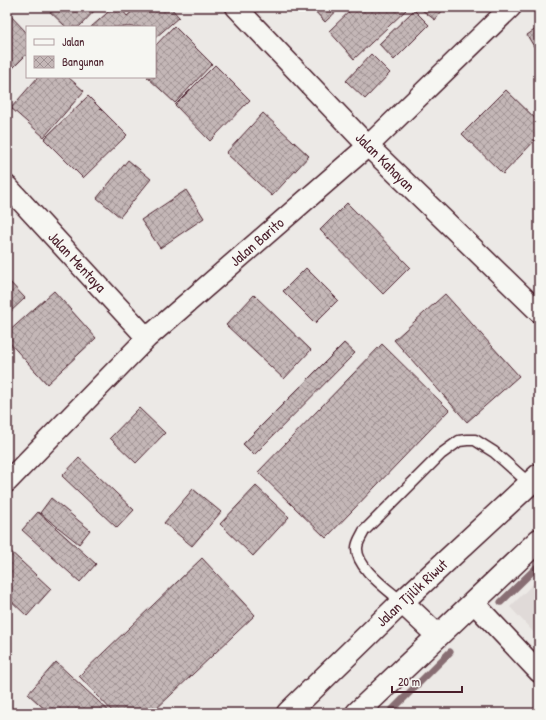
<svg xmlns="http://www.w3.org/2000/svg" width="546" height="720" font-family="'Patrick Hand',sans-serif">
  <defs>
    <pattern id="building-cross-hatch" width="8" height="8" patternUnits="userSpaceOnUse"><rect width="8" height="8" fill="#c4b7b7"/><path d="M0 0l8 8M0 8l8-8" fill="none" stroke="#a19495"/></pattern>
  </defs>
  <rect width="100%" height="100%" fill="#ece9e6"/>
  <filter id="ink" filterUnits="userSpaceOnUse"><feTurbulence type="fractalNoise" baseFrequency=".025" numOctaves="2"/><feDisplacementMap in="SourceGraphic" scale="8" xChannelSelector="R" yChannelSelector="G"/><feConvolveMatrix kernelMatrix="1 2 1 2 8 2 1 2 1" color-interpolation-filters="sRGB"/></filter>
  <g filter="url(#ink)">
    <path fill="#e0dad8" d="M539,578v60l-29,-31z"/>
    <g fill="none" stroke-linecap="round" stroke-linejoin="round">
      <path stroke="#886e73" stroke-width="7" d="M501,602l38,-37
        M389,713l61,-61"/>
    </g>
    <path fill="url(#building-cross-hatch)" stroke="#4a1f2b" d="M45,7h53l-19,20h-13z
      M114,7h6l7,9 8,-7 -1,-2h36l9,10 -24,21v-11h-64z
      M311,7h30l-16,15z
      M354,7h49l3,3 -52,49 -25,-28z
      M418,7h27l-10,13z
      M414,10l15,15 -35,35 -15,-16z
      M7,12l20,21v21l-20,20z
      M174,26l38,38 -37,39 -28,-26h8v-31z
      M539,27v28l-12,-20z
      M371,54l19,19 -25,26 -19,-18z
      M215,65l35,35 -40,41 -35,-36z
      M38,77h30l16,14 -40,46 -33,-29z
      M506,90l33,32v14l-36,38 -41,-40z
      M88,96l39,39 -44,43 -39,-39z
      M263,113l46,43 -37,40 -46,-43z
      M128,160l23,19 -31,38 -23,-19z
      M186,190l18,28 -44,30 -19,-28z
      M347,203l63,64 -27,27 -63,-64z
      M306,268l32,32 -23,23 -32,-32z
      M7,279l18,19 -18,17z
      M54,291l42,47 -49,46 -40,-44v-7z
      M445,294l74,82 -52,46 -73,-82z
      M254,295l57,55 -27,29 -58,-54z
      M344,343l11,10 -101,102 -11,-11z
      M382,344l67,66 -123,128 -68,-66z
      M139,408l26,25 -29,30 -26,-25z
      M79,458l55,52 -17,18 -55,-52z
      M256,486l33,31 -36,39 -33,-32z
      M193,489l28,23 -29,34 -28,-23z
      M51,498l39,32 -11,14 -39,-31z
      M38,512l58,52 -16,18 -58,-52z
      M7,548l44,41 -24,27 -20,-19z
      M202,558l53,57 -103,98h-38l-35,-37z
      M7,637l5,6 -5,4z
      M56,662l55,51h-62l-21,-19z"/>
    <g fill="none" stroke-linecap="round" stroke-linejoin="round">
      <g stroke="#4a1f2b" stroke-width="13">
        <path id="lane" d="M402,602c-13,-12 -46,-34 -45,-54 0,-6 4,-11 7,-17l77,-77 18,-13 8,-1h8l19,12 36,32"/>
      </g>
      <g stroke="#4a1f2b" stroke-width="23">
        <path id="street" d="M236,7l132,139 171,166
          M7,186l140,152
          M7,482l140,-144 221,-192 143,-139
          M473,602l66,70"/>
      </g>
      <g stroke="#4a1f2b" stroke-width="25">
        <path id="highway" d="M402,602l35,33
          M288,713l114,-111 137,-127
          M357,713l182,-173"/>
      </g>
      <use href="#lane" stroke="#f6f6f2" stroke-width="10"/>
      <use href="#street" stroke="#f6f6f2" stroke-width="20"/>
      <use href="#highway" stroke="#f6f6f2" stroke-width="22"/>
    </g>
  </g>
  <g text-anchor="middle" stroke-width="3.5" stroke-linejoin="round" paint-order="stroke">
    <g font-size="15" fill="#4a1f2b" stroke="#f6f6f2">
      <text transform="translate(385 162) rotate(45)" y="5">Jalan Kahayan</text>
      <text transform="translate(257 242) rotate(-41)" y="5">Jalan Barito</text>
      <text transform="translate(77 262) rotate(47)" y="5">Jalan Mentaya</text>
      <text transform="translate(412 593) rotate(-43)" y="5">Jalan Tjilik Riwut</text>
    </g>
  </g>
  <rect width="546" height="720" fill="none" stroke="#f6f6f2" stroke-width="24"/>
  <rect x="12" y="12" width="522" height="696" fill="none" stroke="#4a1f2b" stroke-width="1.5" filter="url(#ink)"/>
  <rect x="26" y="26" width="130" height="52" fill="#f6f6f2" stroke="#b1a0a2"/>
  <rect x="34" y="39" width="20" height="6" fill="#f6f6f2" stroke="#b1a0a2"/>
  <text x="62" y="46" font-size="12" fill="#4a1f2b">Jalan</text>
  <rect x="34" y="56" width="20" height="12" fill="url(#building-cross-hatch)" stroke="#b1a0a2"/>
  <text x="62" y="66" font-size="12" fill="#4a1f2b">Bangunan</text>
  <path d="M392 686v6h70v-6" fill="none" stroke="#4a1f2b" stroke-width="2"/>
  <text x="398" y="686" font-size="12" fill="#4a1f2b" stroke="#f6f6f2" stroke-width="3" paint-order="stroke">20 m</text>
</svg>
